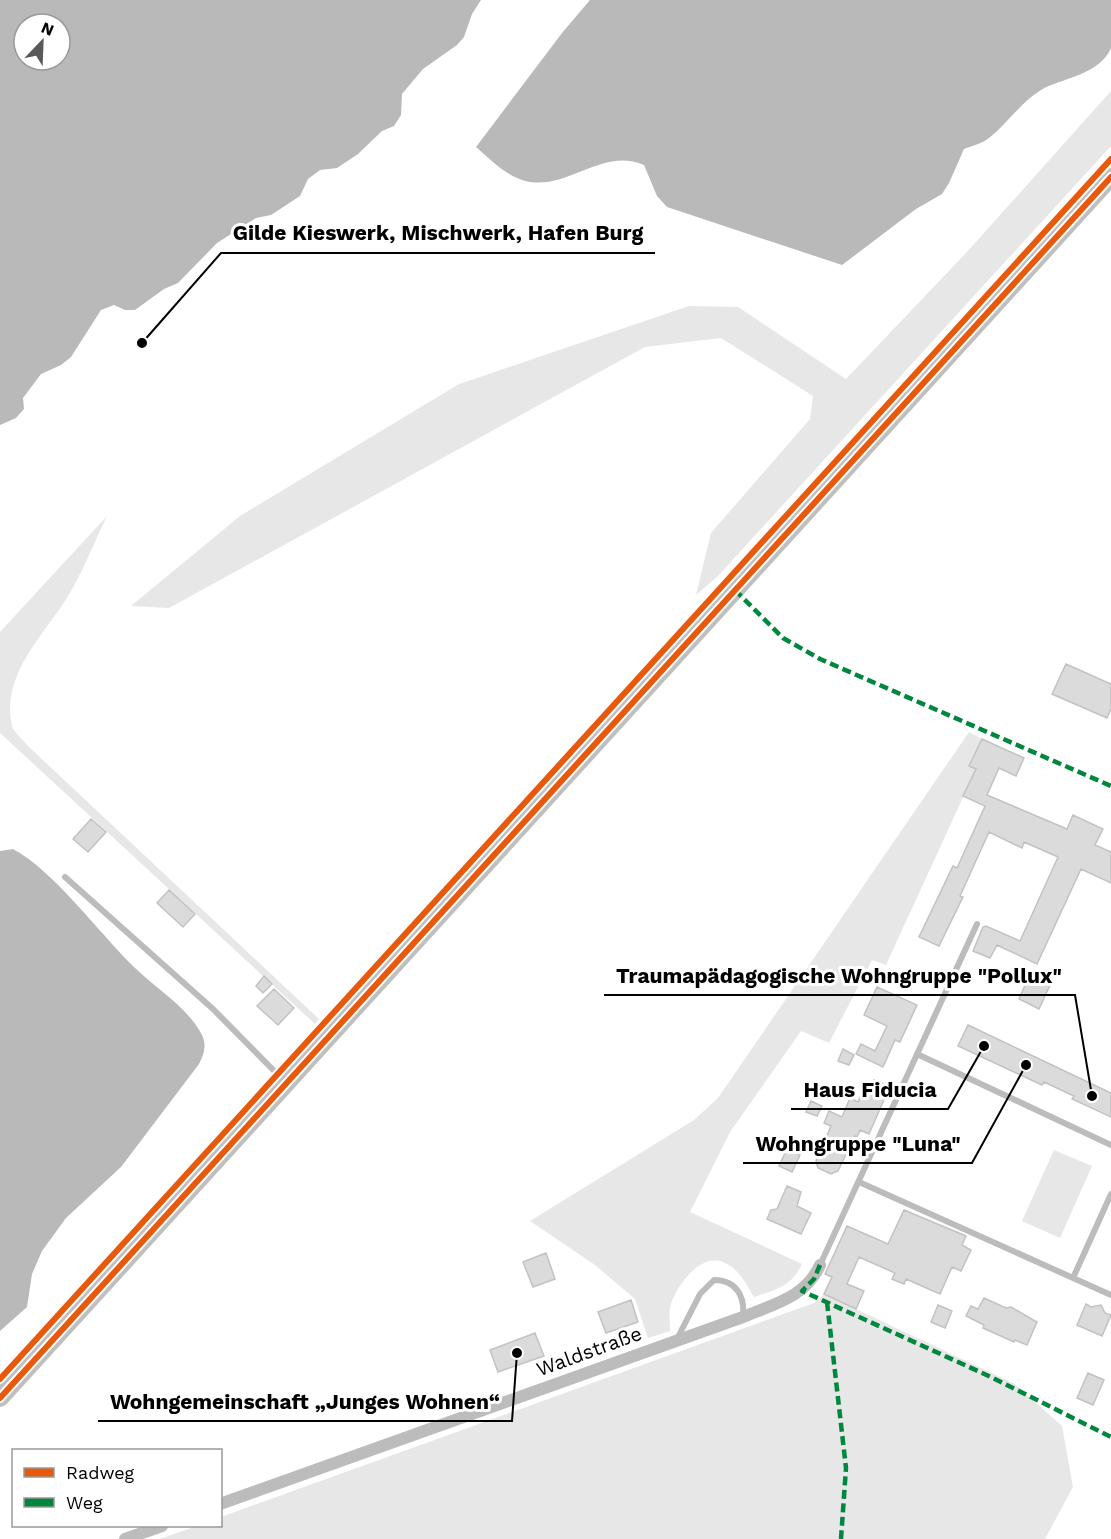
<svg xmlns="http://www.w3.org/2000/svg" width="1111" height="1539" font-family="'Work Sans',sans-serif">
  <rect width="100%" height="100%" fill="#fff"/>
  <path fill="#e7e7e7" d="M1111,91v55l-394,431 -21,18 15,-62 99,-114 3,-23 -92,-58 -76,9 -476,261 -38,-2 109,-90 219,-132 230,-78 49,1 108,72 120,-126z
    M107,516c-12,24 -22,51 -36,75 -23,41 -71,81 -59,135 3,8 12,15 17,21l290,272 -4,5 -315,-291v-101z
    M969,732l13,7 -12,27 6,3 -90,196 -14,-5 -43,83 -28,-12 -71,101 -40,80 112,52c-10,22 -26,26 -48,33 -7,-12 -14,-26 -27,-33 -25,-15 -52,23 -57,43 -1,8 0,17 0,24l-22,7 -13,-39 -40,-34 -65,-44 164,-101 24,-22z
    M1054,1150l38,16 -32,72 -38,-17z
    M824,1294l191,90 47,42 11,61 -28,52h-886l38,-13h23l1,-9 593,-214z"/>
  <path fill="#b9b9b9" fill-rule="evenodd" d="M0,0h481l-9,14 -8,23 -7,8 -34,24 -21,25 -1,21 -7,11 -12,5 -24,23 -21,14 -17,2 -12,9 -8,17 -29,19 -15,3 -39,25 -39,40 -14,6 -29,21h-10l-11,-5 -13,5 -30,47 -10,8 -20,9 -18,24 1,11 -8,9 -16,7zM24,24h36v36h-36z
    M590,0h521v48c-11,27 -50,30 -70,42 -21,13 -33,33 -52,48 -6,5 -17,8 -25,11l-15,34 -7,11 -26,15 -74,56 -175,-58 -10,-11 -13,-31c-43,-19 -79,29 -122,15 -18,-6 -32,-21 -46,-33l86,-114z
    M13,849c40,21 87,85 121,118 22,22 53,39 68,68 5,11 2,19 -3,29l-78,103 -55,51 -24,33 -10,23 -5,33 -27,24v-480z"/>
  <path fill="#dbdbdb" stroke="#c2c2c2" stroke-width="1.5" d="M1066,664l45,20v25l-4,9 -55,-24z
    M982,739l42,19 -8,18 -17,-8 -12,27 80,34 6,-14 30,14 -8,16 16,7v31l-30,-14 -44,95 -40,-19 -7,13 -17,-7 10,-24 3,-1 34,15 38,-84 -34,-15 -2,6 -33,-16 -29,64 3,1 -24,49 -20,-9 34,-71 4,2 28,-62 -22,-10 13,-27 -7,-3z
    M91,819l15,13 -18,20 -15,-13z
    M169,890l26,24 -12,13 -26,-24z
    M1030,974l21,9 -12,26 -20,-10z
    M264,976l8,8 -9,9 -7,-7z
    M877,987l40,18 -17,37 -5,-2 -12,27 -27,-13 5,-10 14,7 12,-25 -23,-11z
    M274,989l20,19 -16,17 -21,-19z
    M968,1025l143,68v24l-39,-18 2,-3 -30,-14 -2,3 -84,-39z
    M843,1049l11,6 -5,10 -11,-4z
    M874,1080l11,4 -3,7 5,2 -18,41 -9,-4 -3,7 -2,-1 -17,35 -7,3 -13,-6 -2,-7 15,-35 -7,-3 5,-12 13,6 8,-19 8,4 8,-18 5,2z
    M811,1101l11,5 -5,10 -11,-4z
    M787,1149l13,6 -8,17 -13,-6z
    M787,1186l14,6 -4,14 14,7 -10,21 -34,-15 4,-9 6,-1z
    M904,1210l62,26 -4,9 9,5 -10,21 -9,-4 -12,27 -34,-15 -2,5 -12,-5 3,-6 -36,-16 -12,27 17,7 -8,18 -32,-15 8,-17 -7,-3 22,-48 41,18z
    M546,1253l9,26 -22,8 -10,-25z
    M984,1298l22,10 5,-1 26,15 -10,23 -12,-5 -1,2 -31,-14 1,-3 -18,-9 5,-10 7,3z
    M631,1300l7,22 -32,11 -8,-21z
    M1086,1304l5,3 10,-2 4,8 6,2 -9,21 -25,-11z
    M938,1305l14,6 -7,17 -14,-6z
    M535,1333l9,23 -46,16 -8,-22z
    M1088,1373l16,7 -11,25 -16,-7z"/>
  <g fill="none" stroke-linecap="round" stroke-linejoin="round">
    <path stroke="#bcbcbc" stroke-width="6" d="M65,877l148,132 73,74
      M917,1054l194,91
      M859,1182l252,113
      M820,1265l157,-341
      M1073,1278l38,-84
      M677,1339l23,-45 14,-14c22,0 31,16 29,36"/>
    <path stroke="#bcbcbc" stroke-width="12" d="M220,1504l523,-187c31,-13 63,-20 77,-52
      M125,1539l37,-13"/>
    <path stroke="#bfbfbf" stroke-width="18" d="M0,1398l1111,-1221"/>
    <path stroke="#00873e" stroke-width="4.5" stroke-dasharray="9 4.5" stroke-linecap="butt" d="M735,590l48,48 37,21 291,127
      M820,1265l-6,14 -12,12 189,86 120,60
      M827,1302l19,166 -5,71"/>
    <g stroke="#fff" stroke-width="10">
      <path id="cycleway" d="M0,1379l1111,-1220
        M0,1398l1111,-1221"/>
    </g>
    <use href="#cycleway" stroke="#e8590c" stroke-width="6"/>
  </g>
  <g text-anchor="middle" stroke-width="6" stroke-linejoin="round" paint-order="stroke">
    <g font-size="20" fill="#000" stroke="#fff">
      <text transform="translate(589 1351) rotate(-20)" y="7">Waldstraße</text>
    </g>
  </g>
  <path fill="none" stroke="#000" stroke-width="2" d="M142 343L221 253H655M1092 1096L1075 995H604M984 1046L948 1109H791M1026 1065L972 1163H743M517 1353L512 1421H98"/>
  <g fill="#000" stroke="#fff" stroke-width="2">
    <circle cx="142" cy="343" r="6"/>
    <circle cx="1092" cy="1096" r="6"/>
    <circle cx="984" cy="1046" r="6"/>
    <circle cx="1026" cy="1065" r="6"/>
    <circle cx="517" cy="1353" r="6"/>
  </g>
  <g font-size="21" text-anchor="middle" font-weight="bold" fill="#000" stroke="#fff" stroke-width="6" stroke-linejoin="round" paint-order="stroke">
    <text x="438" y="240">Gilde Kieswerk, Mischwerk, Hafen Burg</text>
    <text x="839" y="983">Traumapädagogische Wohngruppe "Pollux"</text>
    <text x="870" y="1097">Haus Fiducia</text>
    <text x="858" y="1151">Wohngruppe "Luna"</text>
    <text x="305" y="1409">Wohngemeinschaft „Junges Wohnen“</text>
  </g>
  <rect x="12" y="1449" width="210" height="78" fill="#ffffff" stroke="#999999" stroke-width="1.5"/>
  <rect x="24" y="1468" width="30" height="9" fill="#e8590c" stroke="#999999" stroke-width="1.5"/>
  <text x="66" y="1479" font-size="18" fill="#000000">Radweg</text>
  <rect x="24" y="1498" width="30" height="9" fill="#00873e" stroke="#999999" stroke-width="1.5"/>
  <text x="66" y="1509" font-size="18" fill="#000000">Weg</text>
  <g transform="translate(42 42) rotate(23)"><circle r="28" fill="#ffffff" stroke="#999999" stroke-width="1.5"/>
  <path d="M0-4.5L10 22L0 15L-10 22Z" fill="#595959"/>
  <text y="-9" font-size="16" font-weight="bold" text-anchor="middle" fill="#000000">N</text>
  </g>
</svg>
